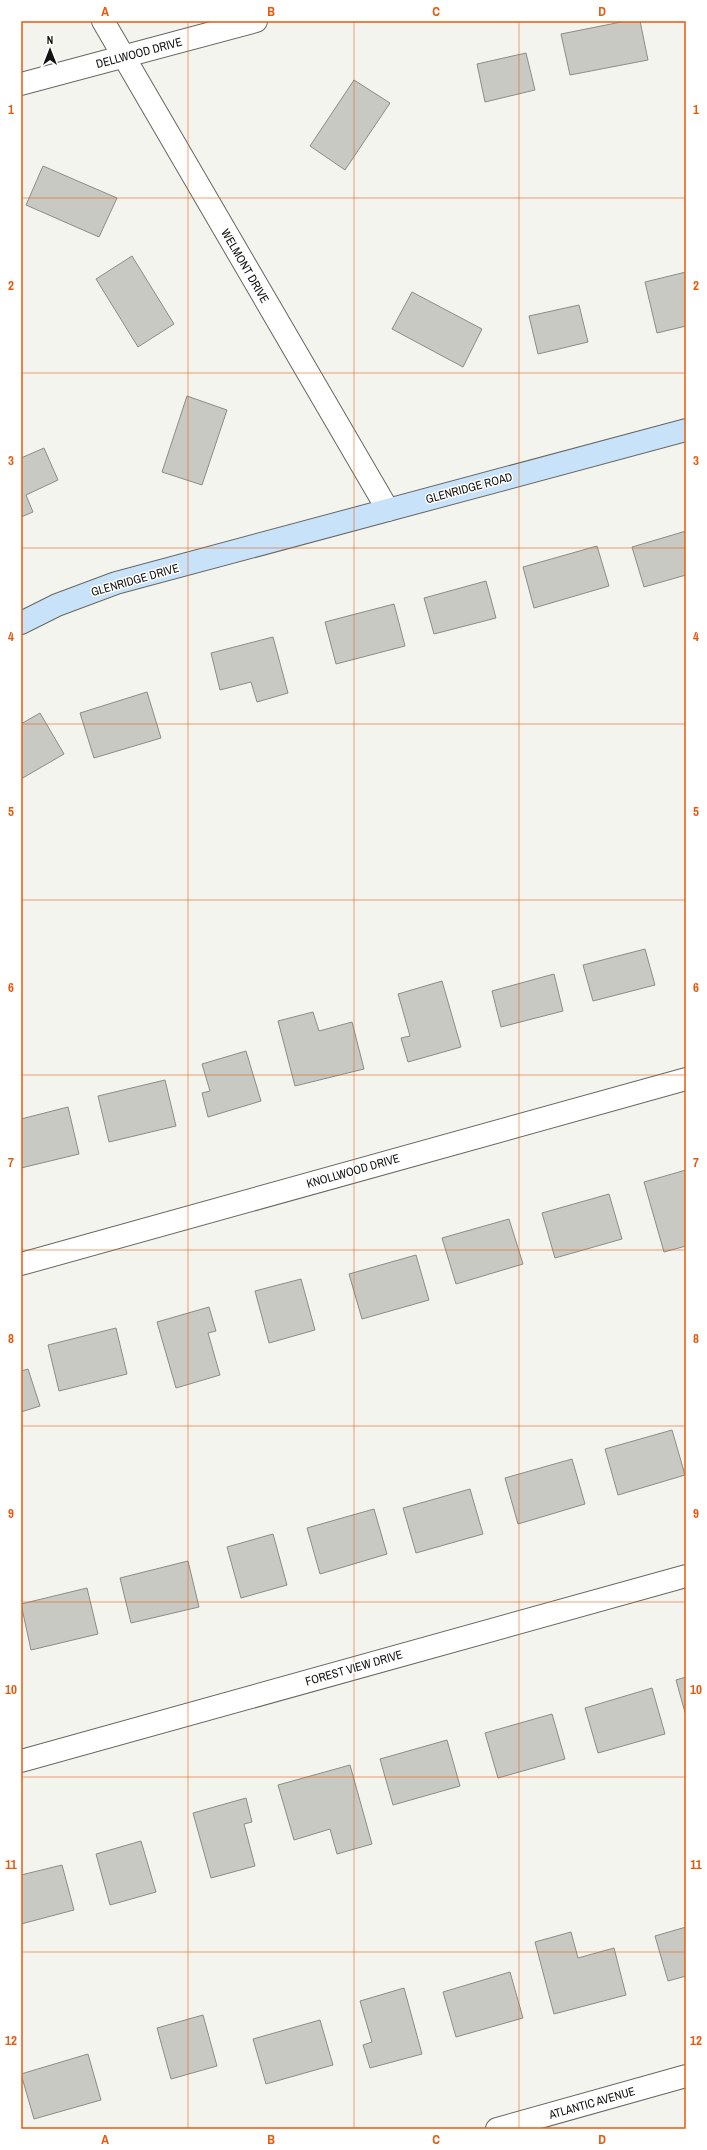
<svg xmlns="http://www.w3.org/2000/svg" width="707" height="2150" font-family="'Archivo Narrow',sans-serif">
  <rect width="100%" height="100%" fill="#f3f4ed"/>
  <path fill="#c8c9c2" stroke="#8b8d86" d="M626,21h14l8,39 -78,15 -9,-41z
    M526,53l9,37 -50,12 -8,-38z
    M354,80l36,23 -45,67 -35,-24z
    M43,166l74,32 -18,39 -73,-32z
    M132,256l42,68 -36,23 -42,-68z
    M686,272v54l-29,7 -12,-51z
    M412,292l70,37 -19,38 -71,-38z
    M579,305l9,37 -50,12 -9,-38z
    M187,396l40,14 -25,75 -40,-13z
    M44,448l14,32 -32,15 7,17 -12,5v-59z
    M686,531v44l-42,12 -12,-40z
    M597,546l12,40 -75,22 -11,-41z
    M486,581l10,37 -62,16 -10,-36z
    M394,604l11,42 -69,18 -11,-42z
    M273,637l15,56 -31,9 -6,-20 -31,8 -9,-37z
    M147,692l14,46 -67,20 -14,-45z
    M40,713l24,41 -43,25v-55z
    M645,949l10,36 -62,16 -10,-36z
    M554,974l9,37 -62,16 -9,-36z
    M442,981l19,66 -53,15 -7,-24 9,-2 -12,-42z
    M313,1012l6,19 33,-9 12,47 -69,17 -17,-65z
    M246,1051l15,50 -53,16 -6,-24 8,-2 -8,-27z
    M165,1080l11,46 -67,16 -11,-46z
    M68,1107l11,47 -58,14v-49z
    M686,1170v76l-22,6 -20,-70z
    M609,1194l13,45 -67,19 -13,-45z
    M509,1219l14,45 -67,20 -14,-46z
    M416,1255l13,45 -67,19 -13,-45z
    M301,1279l14,51 -46,13 -14,-52z
    M209,1307l7,24 -8,2 12,42 -44,13 -19,-66z
    M116,1328l11,46 -68,17 -11,-46z
    M28,1369l12,37 -19,6v-41z
    M672,1430l13,45 -67,20 -13,-46z
    M572,1459l13,45 -67,20 -13,-46z
    M470,1489l13,45 -67,19 -13,-45z
    M374,1509l13,45 -67,20 -13,-46z
    M273,1534l14,51 -46,13 -14,-51z
    M188,1561l11,46 -68,16 -11,-45z
    M87,1588l11,46 -67,16 -10,-46z
    M686,1677v39l-10,-36z
    M652,1688l13,46 -67,19 -13,-45z
    M552,1714l13,45 -67,19 -13,-45z
    M447,1740l13,46 -67,19 -13,-46z
    M350,1765l22,79 -35,10 -7,-25 -36,11 -16,-55z
    M246,1798l6,24 -8,2 11,42 -44,12 -18,-65z
    M141,1841l15,51 -46,13 -14,-51z
    M62,1865l12,45 -53,14v-49z
    M686,1927v49l-18,5 -13,-45z
    M571,1932l7,26 36,-10 12,47 -72,19 -19,-72z
    M510,1972l13,46 -67,19 -13,-45z
    M404,1988l18,66 -52,14 -7,-23 9,-3 -12,-41z
    M203,2015l14,51 -46,13 -14,-51z
    M320,2020l13,45 -67,19 -13,-45z
    M88,2054l13,46 -67,19 -13,-45z"/>
  <g fill="none" stroke-linecap="round" stroke-linejoin="round">
    <g stroke="#676862" stroke-width="24">
      <path id="street" d="M103,21l285,489
        M21,84l235,-63
        M21,1264l665,-185
        M21,1761l665,-185
        M497,2129l189,-53"/>
    </g>
    <g stroke="#676862" stroke-width="24">
      <path id="secondary" d="M21,623l36,-18 59,-22 570,-153"/>
    </g>
    <use href="#street" stroke="#fff" stroke-width="22"/>
    <use href="#secondary" stroke="#c8e2f9" stroke-width="22"/>
  </g>
  <path fill="none" stroke="#e8590c" stroke-width="1" stroke-opacity="0.55" d="M188,21v2108M354,21v2108M519,21v2108M21,198h665M21,373h665M21,548h665M21,724h665M21,900h665M21,1075h665M21,1250h665M21,1426h665M21,1602h665M21,1777h665M21,1952h665"/>
  <g text-anchor="middle" stroke-width="3" stroke-linejoin="round" paint-order="stroke">
    <g font-size="12" fill="#11120f" stroke="#fff">
      <text transform="translate(139 53) rotate(-15)" y="4">DELLWOOD DRIVE</text>
      <text transform="translate(245 266) rotate(60)" y="4">WELMONT DRIVE</text>
      <text transform="translate(469 488) rotate(-15)" y="4">GLENRIDGE ROAD</text>
      <text transform="translate(135 580) rotate(-16)" y="4">GLENRIDGE DRIVE</text>
      <text transform="translate(353 1171) rotate(-16)" y="4">KNOLLWOOD DRIVE</text>
      <text transform="translate(354 1668) rotate(-16)" y="4">FOREST VIEW DRIVE</text>
      <text transform="translate(592 2103) rotate(-16)" y="4">ATLANTIC AVENUE</text>
    </g>
  </g>
  <rect width="707" height="2150" fill="none" stroke="#ffffff" stroke-width="44"/>
  <g transform="translate(50 50)" stroke="#ffffff" stroke-width="3" paint-order="stroke">
  <path d="M0-3L7 15L0 10L-7 15Z" fill="#11120f"/>
  <text y="-6" font-size="11" font-weight="bold" text-anchor="middle" fill="#11120f">N</text>
  </g>
  <rect x="22" y="22" width="663" height="2106" fill="none" stroke="#e8590c" stroke-width="1.5"/>
  <g font-size="13" text-anchor="middle" font-weight="bold" fill="#e8590c">
    <text x="105" y="16">A</text>
    <text x="271" y="16">B</text>
    <text x="436" y="16">C</text>
    <text x="602" y="16">D</text>
    <text x="11" y="114">1</text>
    <text x="696" y="114">1</text>
    <text x="11" y="290">2</text>
    <text x="696" y="290">2</text>
    <text x="11" y="465">3</text>
    <text x="696" y="465">3</text>
    <text x="11" y="641">4</text>
    <text x="696" y="641">4</text>
    <text x="11" y="816">5</text>
    <text x="696" y="816">5</text>
    <text x="11" y="992">6</text>
    <text x="696" y="992">6</text>
    <text x="11" y="1167">7</text>
    <text x="696" y="1167">7</text>
    <text x="11" y="1343">8</text>
    <text x="696" y="1343">8</text>
    <text x="11" y="1518">9</text>
    <text x="696" y="1518">9</text>
    <text x="11" y="1694">10</text>
    <text x="696" y="1694">10</text>
    <text x="11" y="1869">11</text>
    <text x="696" y="1869">11</text>
    <text x="11" y="2045">12</text>
    <text x="696" y="2045">12</text>
    <text x="105" y="2144">A</text>
    <text x="271" y="2144">B</text>
    <text x="436" y="2144">C</text>
    <text x="602" y="2144">D</text>
  </g>
</svg>
